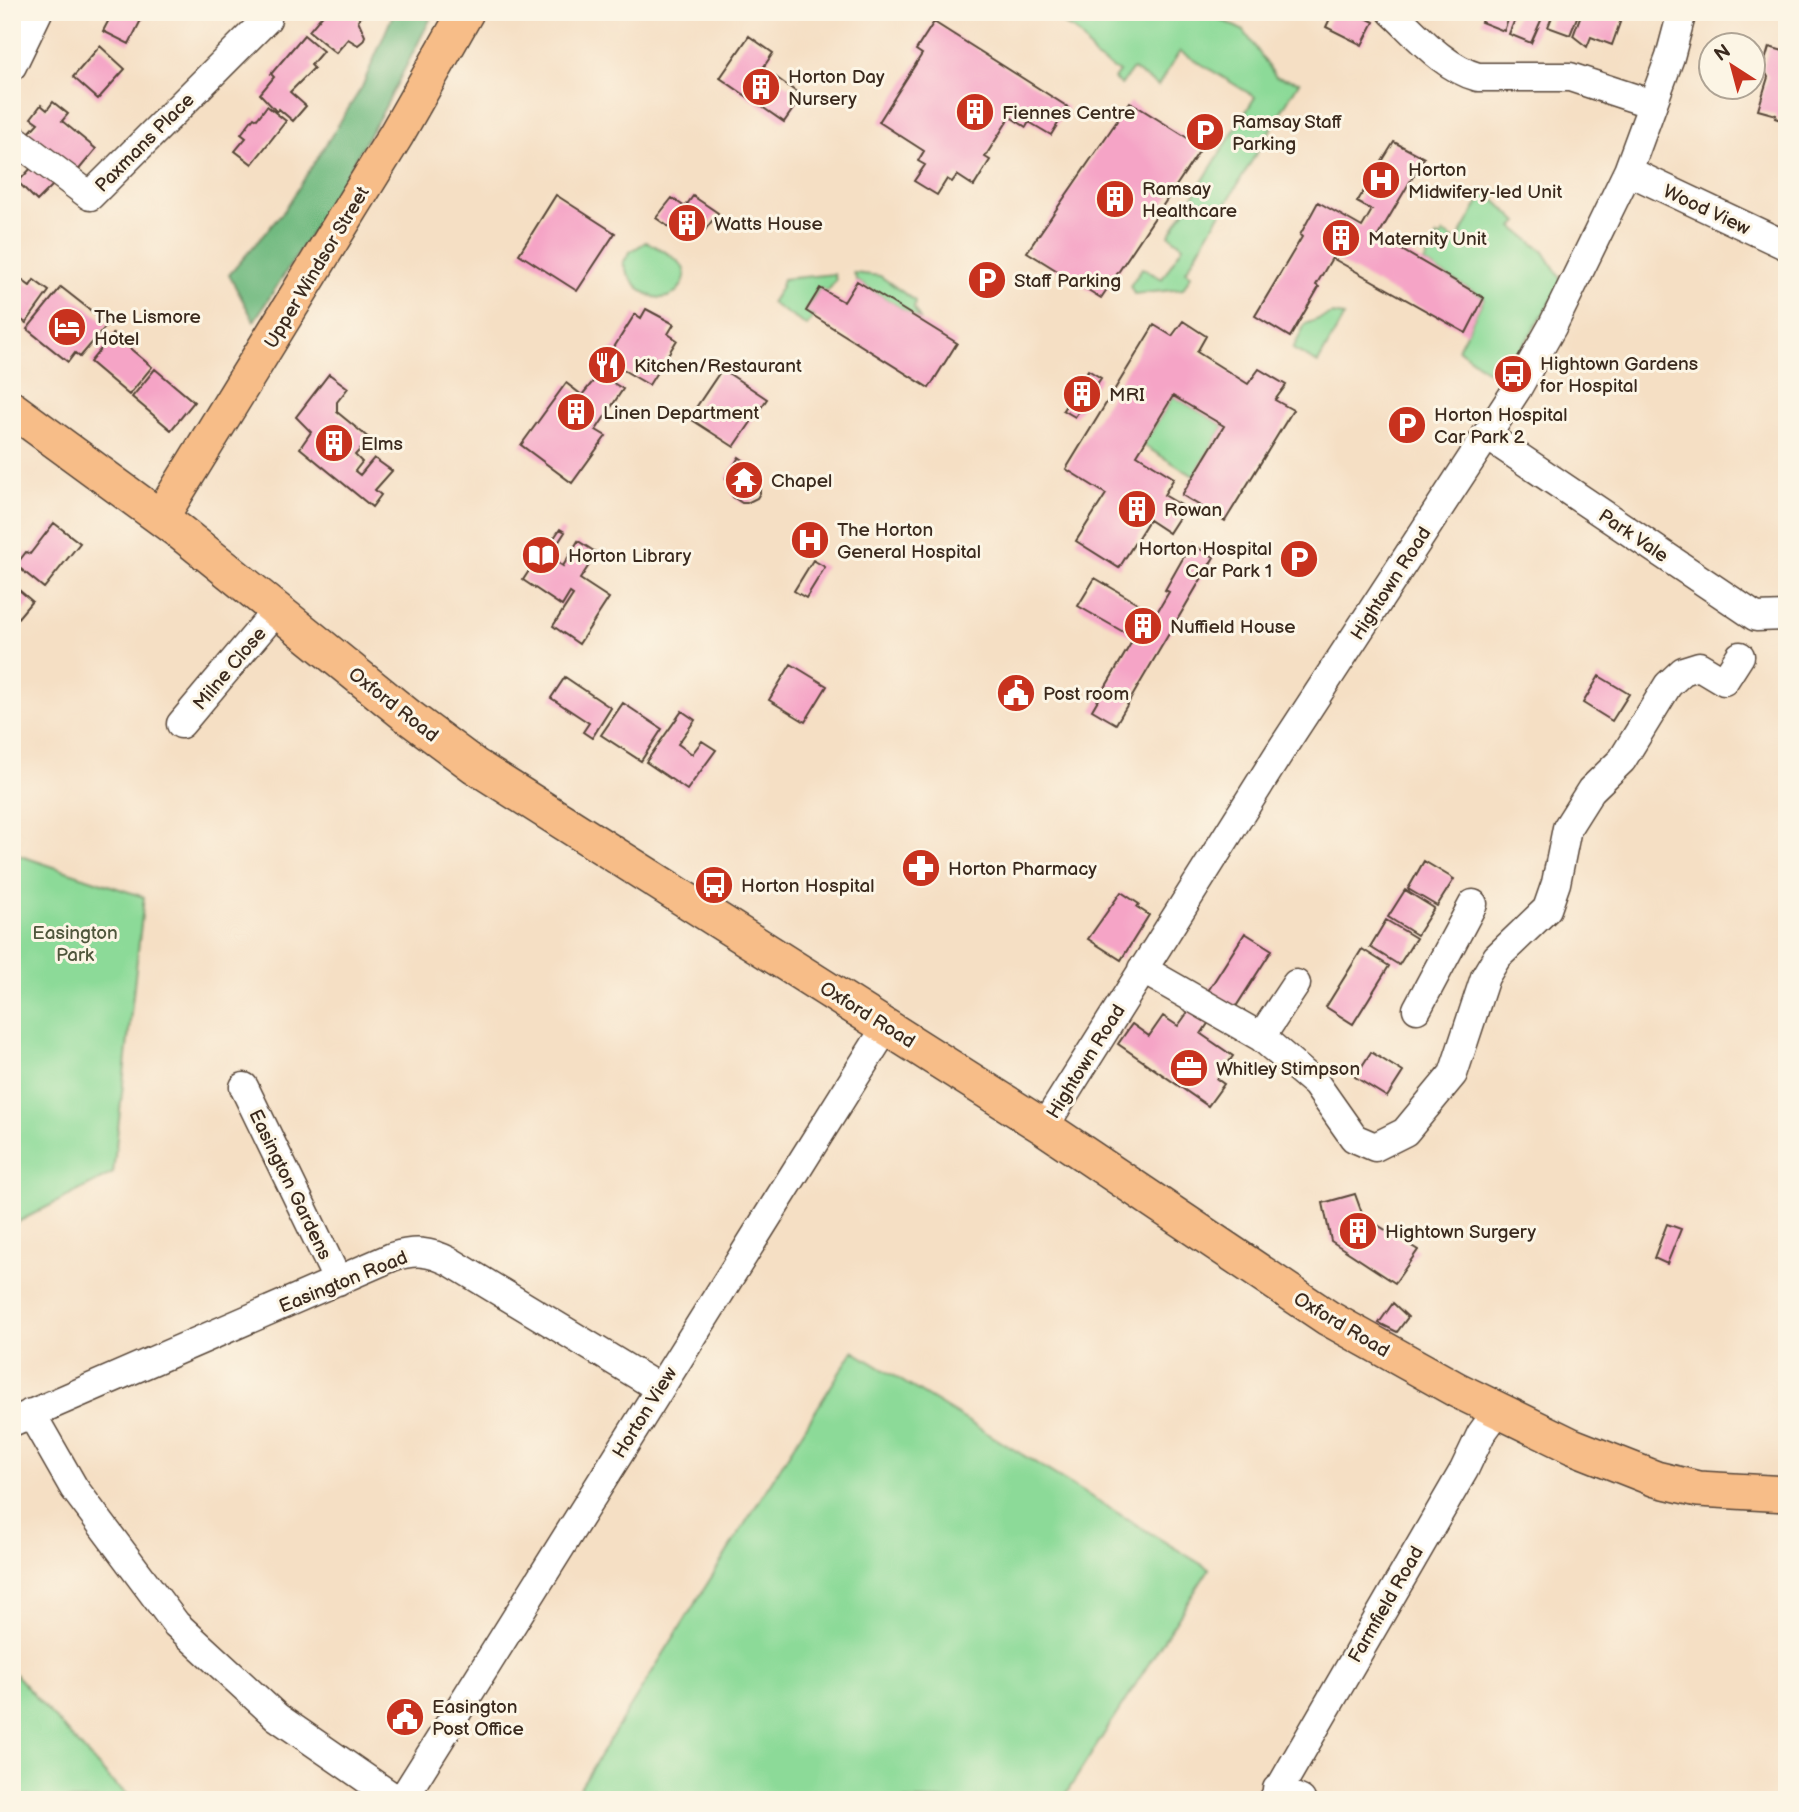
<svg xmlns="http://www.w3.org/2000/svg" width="1799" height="1812" font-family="'Balsamiq Sans',sans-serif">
  <rect width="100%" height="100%" fill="#fcf5e5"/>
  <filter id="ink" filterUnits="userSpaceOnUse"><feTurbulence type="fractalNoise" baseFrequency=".0143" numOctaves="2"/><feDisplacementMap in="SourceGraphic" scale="14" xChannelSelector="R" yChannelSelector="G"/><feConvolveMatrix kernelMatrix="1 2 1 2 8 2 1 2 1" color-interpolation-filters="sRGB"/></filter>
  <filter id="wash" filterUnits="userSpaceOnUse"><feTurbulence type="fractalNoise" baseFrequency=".00686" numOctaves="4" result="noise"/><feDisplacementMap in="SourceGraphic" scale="28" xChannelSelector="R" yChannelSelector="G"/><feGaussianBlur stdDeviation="1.57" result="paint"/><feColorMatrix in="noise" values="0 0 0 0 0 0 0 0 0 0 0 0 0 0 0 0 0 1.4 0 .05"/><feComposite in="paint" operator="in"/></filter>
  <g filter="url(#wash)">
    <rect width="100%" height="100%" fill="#f5dfc4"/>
    <path fill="#8cda98" stroke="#64825b" stroke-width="2" d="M1057,12h149l38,19 32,46 23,5 -113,189 5,4 -8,14 -49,5 -4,-8 12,-18 20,11 21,-33 -14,-11 86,-138 -75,-46 -22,35 -25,-17 -12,16 -7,-6 5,-7 -23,-14 -14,-20 -9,-9 -9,-4z
      M1485,191l33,31 -5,5 31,25 19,30 -62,99 -43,-32 26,-51 -60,-35 13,-27 3,2 3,-5 14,8z
      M646,242c11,5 29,14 36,24 10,13 -7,32 -20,32 -18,1 -34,-20 -39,-35l7,-11z
      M854,273l26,3 35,25 -1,8 7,12 -64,-40z
      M834,274l2,6 -9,12 -7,-4 -14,22 8,6 -7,10 -36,-23 10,-16 2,-8z
      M1332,314l12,2 -26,47 -25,-14 12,-25z
      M1173,396l51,30 -30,50 -51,-31z
      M12,853l132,44 -31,276 -101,52z
      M853,1351l356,218 -147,231h-490z
      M12,1671l103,114 21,15h-124z"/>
    <path fill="#71ba80" stroke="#56724f" stroke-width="2" d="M394,12h40l-51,99 -64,110 -65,100 -25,-46 55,-64 78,-124z"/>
    <g id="blocks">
      <path fill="#f5a4c6" d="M113,12h32l-16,32 -26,-13z
        M325,12h40l-7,8 7,16 -2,5 -5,4 -10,-6 -12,14 -27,-22z
        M1333,12h21l20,10 -12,23 -36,-18z
        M1485,12h26l-7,19 -23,-9z
        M1518,12h16l9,4 -12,27 -22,-9z
        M1554,12h25l-9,23 -22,-8z
        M1582,12h35l6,2 -11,31 -21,-8 -4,10 -14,-11z
        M934,22l134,85 -17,28 -22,-13 -3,5 -16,-10 -25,40 5,3 -16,26 -17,-11 -5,7 -5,-3 -10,16 -23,-14 11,-16 -7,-4 6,-10 -45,-29 43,-68 -6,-4z
        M304,35l19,16 -12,14 3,3 -24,24 16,14 -13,15 -14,-12 -2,3 -17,-18 14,-17 -3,-3z
        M749,36l24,17 -10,15 39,28 -18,26 -64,-44z
        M100,46l25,23 -27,30 -25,-22z
        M1769,47l18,5v70l-12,-4 1,-3 -18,-5 10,-33 -5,-9z
        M53,102l15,12 -6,7 34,28 -20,24 -48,-39 10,-11 -7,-5 10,-13 6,5z
        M1130,102l72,45 -101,151 -74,-46z
        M267,106l19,15 -34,43 -17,-13 11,-13 -5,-4 13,-17 3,2z
        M1394,142l30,16 -46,78 106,62 -18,35 -134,-75 -16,27 3,2 -29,50 -35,-21 47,-79 -2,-2 18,-33 44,25 10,-17 -15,-8z
        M34,165l20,19 -17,17 -19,-19z
        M556,195l59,38 -38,58 -58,-37z
        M693,196l25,17 -13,17 -5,-3 -11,14 -33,-23 16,-20 13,9z
        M12,273l18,13 4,-6 15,11 -23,32 -14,-10 3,-6 -3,-2z
        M857,281l100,62 -28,45 -123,-77 14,-23 24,14z
        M61,287l47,37 -28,33 -5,-4 -7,9 -41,-33z
        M646,309l28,15 -6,10 9,6 -28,45 -43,-25 29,-46 6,4z
        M1183,321l23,15 -9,16 51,32 11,-15 27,16 -11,15 18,10 -68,111 -43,-26 42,-69 -51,-30 -36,59 37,23 -10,17 17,10 -6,8 5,3 -11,17 -20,-13 -30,48 -43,-27 30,-47 -40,-25 88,-144 18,11z
        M113,334l39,33 -23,28 -39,-33z
        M155,369l39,33 -23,28 -39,-33z
        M722,369l45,30 -33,48 -45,-29z
        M1088,370l13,8 -26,39 -12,-7z
        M329,374l19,14 -11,14v10l33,27 -15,16 7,7 -7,9 5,4 14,-17 18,13 -17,19 6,5 -9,12 -72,-59 11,-16 -15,-15z
        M599,374l24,15 -27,41 10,6 -34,47 -51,-38 45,-62 16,12z
        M739,457l20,14 1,22 -3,5 -10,5h-5l-9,-6 -4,-10 1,-5 -4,-4z
        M54,523l26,20 -36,45 -28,-23 10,-13 4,2z
        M560,529l5,3 -16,25 14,9 15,-25 19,12 -17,26 29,19 -30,46 -26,-18 20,-31 -3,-2 -8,13 -39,-26 13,-20 -8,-5 9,-14 10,7z
        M1191,544l23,13 -98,167 -24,-14 42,-72 -56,-32 17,-28 61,36 13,-22 -4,-2z
        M813,560l12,7 -19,31 -12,-7z
        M12,584l20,17 -20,24z
        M791,664l36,22 -22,36 -36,-22z
        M1599,676l30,18 -17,27 -29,-18z
        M565,677l46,31 -19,30 -9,-6 6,-9 -38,-25z
        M623,703l39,26 -21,32 -40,-26z
        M682,711l13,9 -17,24 14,10 10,-13 14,9 -29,40 -41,-28z
        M1424,861l30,18 -17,27 -29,-17z
        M1405,890l29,18 -17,27 -29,-18z
        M1121,892l18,12 -2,3 12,8 -28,45 -33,-21z
        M1386,920l30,18 -17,27 -29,-18z
        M1245,933l27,17 -37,58 -27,-17z
        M1362,949l27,17 -36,58 -27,-17z
        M1190,1009l19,13 -8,12 32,22 -16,23 7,5 -16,22 -90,-62 14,-20 17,12 14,-20 15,10z
        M1371,1052l32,20 -16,25 -32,-20z
        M1355,1194l8,22 55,34 -23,33 -64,-42 -8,-38z
        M1667,1224l14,5 -14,35 -13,-6z
        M1393,1303l15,14 -11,15 -18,-9z"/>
    </g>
  </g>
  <g filter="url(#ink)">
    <use href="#blocks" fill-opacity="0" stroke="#574537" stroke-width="2"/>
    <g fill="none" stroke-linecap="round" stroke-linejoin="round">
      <g stroke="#574537" stroke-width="31">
        <path id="minor" d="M1392,12c25,23 52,56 86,65h92l82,27
          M12,66l26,-54
          M12,137l78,59 177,-177
          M1628,171l159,75
          M1486,435l270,182 31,-1
          M181,724l95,-113
          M1142,969l119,68 55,47 38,54 21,9 30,-15 48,-58 32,-97 12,-20 50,-48 9,-26 11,-55 24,-38 31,-30 46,-75 15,-14 16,-5 25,15 16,-25
          M1417,1009l56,-105
          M1261,1037l35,-53
          M244,1087l94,194
          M1044,1127l237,-377 236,-361 35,-62 76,-156 42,-114 12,-45
          M31,1413l43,75 102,136 101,93 120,83
          M12,1422l380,-165c23,-7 37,-6 59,5l208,126
          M1277,1789l24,11
          M402,1800l485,-774
          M1273,1800l191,-330 17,-36 18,-25"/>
      </g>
      <g stroke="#574537" stroke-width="38">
        <path id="major" d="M12,409l168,123 229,185 66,49 569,361 284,191 129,72 115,56 84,33 42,10 89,5
          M161,517l235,-382 70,-123"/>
      </g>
      <use href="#minor" stroke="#fff" stroke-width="28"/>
      <use href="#major" stroke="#f7bd88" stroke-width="35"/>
    </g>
  </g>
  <defs>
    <g id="building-disc" transform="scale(2.0125)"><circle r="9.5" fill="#c8321e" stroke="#fcf5e5"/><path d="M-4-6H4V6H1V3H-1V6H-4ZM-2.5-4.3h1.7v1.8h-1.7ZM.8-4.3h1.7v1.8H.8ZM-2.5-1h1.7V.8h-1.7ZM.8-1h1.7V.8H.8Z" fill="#fff"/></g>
    <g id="parking-disc" transform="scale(2.0125)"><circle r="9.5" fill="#c8321e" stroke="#fcf5e5"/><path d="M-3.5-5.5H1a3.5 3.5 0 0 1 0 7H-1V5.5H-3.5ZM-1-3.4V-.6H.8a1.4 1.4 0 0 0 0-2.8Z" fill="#fff"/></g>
    <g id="hospital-disc" transform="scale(2.0125)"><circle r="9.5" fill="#c8321e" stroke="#fcf5e5"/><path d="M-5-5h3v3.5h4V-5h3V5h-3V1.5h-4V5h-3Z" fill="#fff"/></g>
    <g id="hotel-disc" transform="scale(2.0125)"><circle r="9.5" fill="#c8321e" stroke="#fcf5e5"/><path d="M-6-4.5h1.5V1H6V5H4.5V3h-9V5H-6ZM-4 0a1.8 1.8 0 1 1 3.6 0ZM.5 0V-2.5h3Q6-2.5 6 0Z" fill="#fff"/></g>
    <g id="restaurant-disc" transform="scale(2.0125)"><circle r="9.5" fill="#c8321e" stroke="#fcf5e5"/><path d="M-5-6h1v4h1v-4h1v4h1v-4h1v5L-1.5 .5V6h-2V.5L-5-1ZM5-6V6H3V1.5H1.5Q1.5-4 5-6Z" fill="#fff"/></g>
    <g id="bus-disc" transform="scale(2.0125)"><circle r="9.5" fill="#c8321e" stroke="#fcf5e5"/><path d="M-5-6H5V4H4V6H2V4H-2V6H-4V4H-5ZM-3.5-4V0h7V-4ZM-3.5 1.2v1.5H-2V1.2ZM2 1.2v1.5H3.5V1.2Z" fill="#fff"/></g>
    <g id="temple-disc" transform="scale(2.0125)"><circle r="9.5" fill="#c8321e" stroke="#fcf5e5"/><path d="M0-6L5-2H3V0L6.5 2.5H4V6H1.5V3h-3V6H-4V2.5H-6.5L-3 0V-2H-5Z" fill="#fff"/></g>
    <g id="library-disc" transform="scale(2.0125)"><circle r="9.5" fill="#c8321e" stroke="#fcf5e5"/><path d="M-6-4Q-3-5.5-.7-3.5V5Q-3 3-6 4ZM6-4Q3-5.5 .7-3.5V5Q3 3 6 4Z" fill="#fff"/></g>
    <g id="civic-disc" transform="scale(2.0125)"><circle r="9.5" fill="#c8321e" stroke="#fcf5e5"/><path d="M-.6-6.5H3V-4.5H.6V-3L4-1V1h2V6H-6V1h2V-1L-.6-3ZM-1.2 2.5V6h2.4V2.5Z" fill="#fff"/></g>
    <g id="pharmacy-disc" transform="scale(2.0125)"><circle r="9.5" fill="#c8321e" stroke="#fcf5e5"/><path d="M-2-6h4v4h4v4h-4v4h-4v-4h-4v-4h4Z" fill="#fff"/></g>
    <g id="office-disc" transform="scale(2.0125)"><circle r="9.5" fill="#c8321e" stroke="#fcf5e5"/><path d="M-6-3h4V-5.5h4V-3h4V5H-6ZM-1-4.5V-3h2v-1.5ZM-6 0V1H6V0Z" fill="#fff"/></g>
  </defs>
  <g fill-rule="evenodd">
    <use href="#building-disc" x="761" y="87"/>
    <use href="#building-disc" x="975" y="112"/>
    <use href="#parking-disc" x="1205" y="132"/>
    <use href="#hospital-disc" x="1381" y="180"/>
    <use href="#building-disc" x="1115" y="199"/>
    <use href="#building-disc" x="687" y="223"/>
    <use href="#building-disc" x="1341" y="238"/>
    <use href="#parking-disc" x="987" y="280"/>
    <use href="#hotel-disc" x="67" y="327"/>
    <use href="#restaurant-disc" x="607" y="365"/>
    <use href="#bus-disc" x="1513" y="374"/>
    <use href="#building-disc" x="1082" y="394"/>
    <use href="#building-disc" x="576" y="412"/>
    <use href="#parking-disc" x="1407" y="425"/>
    <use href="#building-disc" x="334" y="443"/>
    <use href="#temple-disc" x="744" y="480"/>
    <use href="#building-disc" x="1137" y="509"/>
    <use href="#hospital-disc" x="810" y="540"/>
    <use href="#library-disc" x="541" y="555"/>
    <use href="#parking-disc" x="1299" y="559"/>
    <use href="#building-disc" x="1143" y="626"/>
    <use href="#civic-disc" x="1016" y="693"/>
    <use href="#pharmacy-disc" x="921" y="868"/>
    <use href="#bus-disc" x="714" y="885"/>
    <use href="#office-disc" x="1189" y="1068"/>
    <use href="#building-disc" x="1358" y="1231"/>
    <use href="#civic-disc" x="405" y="1717"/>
  </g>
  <g text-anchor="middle" stroke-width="6" stroke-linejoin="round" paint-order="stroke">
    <g font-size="19" fill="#3b2a1e" stroke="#fcf5e5" text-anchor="start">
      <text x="788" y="83">Horton Day<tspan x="788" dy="22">Nursery</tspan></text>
      <text x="1002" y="119">Fiennes Centre</text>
      <text x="1232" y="128">Ramsay Staff<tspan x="1232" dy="22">Parking</tspan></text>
      <text x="1408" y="176">Horton<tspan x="1408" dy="22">Midwifery-led Unit</tspan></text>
      <text x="1142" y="195">Ramsay<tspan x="1142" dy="22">Healthcare</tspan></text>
      <text x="714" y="230">Watts House</text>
      <text x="1368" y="245">Maternity Unit</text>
      <text x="1014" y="287">Staff Parking</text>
      <text x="94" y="323">The Lismore<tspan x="94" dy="22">Hotel</tspan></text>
      <text x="1540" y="370">Hightown Gardens<tspan x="1540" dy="22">for Hospital</tspan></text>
      <text x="634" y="372">Kitchen/Restaurant</text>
      <text x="1109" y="401">MRI</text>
      <text x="603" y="419">Linen Department</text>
      <text x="1434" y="421">Horton Hospital<tspan x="1434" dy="22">Car Park 2</tspan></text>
      <text x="361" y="450">Elms</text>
      <text x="771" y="487">Chapel</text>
      <text x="1164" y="516">Rowan</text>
      <text x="837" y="536">The Horton<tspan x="837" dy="22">General Hospital</tspan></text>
      <text x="1272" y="555" text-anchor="end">Horton Hospital<tspan x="1272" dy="22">Car Park 1</tspan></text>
      <text x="568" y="562">Horton Library</text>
      <text x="1170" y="633">Nuffield House</text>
      <text x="1043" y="700">Post room</text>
      <text x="948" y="875">Horton Pharmacy</text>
      <text x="741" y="892">Horton Hospital</text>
      <text x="1216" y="1075">Whitley Stimpson</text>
      <text x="1385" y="1238">Hightown Surgery</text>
      <text x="432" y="1713">Easington<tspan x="432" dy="22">Post Office</tspan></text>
    </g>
    <g font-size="19" fill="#3b2a1e" stroke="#fcf5e5">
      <text transform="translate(144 142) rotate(-45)" y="7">Paxmans Place</text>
      <text transform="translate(1707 209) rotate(25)" y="7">Wood View</text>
      <text transform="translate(316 267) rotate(-59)" y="7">Upper Windsor Street</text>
      <text transform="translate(1634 535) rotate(34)" y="7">Park Vale</text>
      <text transform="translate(1390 583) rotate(-57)" y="7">Hightown Road</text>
      <text transform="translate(229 668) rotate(-50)" y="7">Milne Close</text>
      <text transform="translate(394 704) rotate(38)" y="7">Oxford Road</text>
      <text transform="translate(868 1014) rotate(32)" y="7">Oxford Road</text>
      <text transform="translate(1085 1061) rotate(-58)" y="7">Hightown Road</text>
      <text transform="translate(291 1184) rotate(64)" y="7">Easington Gardens</text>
      <text transform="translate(343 1281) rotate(-22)" y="7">Easington Road</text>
      <text transform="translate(1342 1324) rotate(31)" y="7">Oxford Road</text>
      <text transform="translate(644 1412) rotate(-58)" y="7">Horton View</text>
      <text transform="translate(1385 1604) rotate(-60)" y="7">Farmfield Road</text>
    </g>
    <g font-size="19" fill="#4f563c" stroke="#fcf5e5">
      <text x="75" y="939">Easington<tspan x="75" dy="22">Park</tspan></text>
    </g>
  </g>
  <rect width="1799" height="1812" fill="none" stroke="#fcf5e5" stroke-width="42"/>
  <g transform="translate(1732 66) rotate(324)"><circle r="33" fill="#fcf5e5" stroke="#afa495" stroke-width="2"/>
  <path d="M0-5L12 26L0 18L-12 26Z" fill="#c8321e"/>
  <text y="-10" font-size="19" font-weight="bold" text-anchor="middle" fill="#3b2a1e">N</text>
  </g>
</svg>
